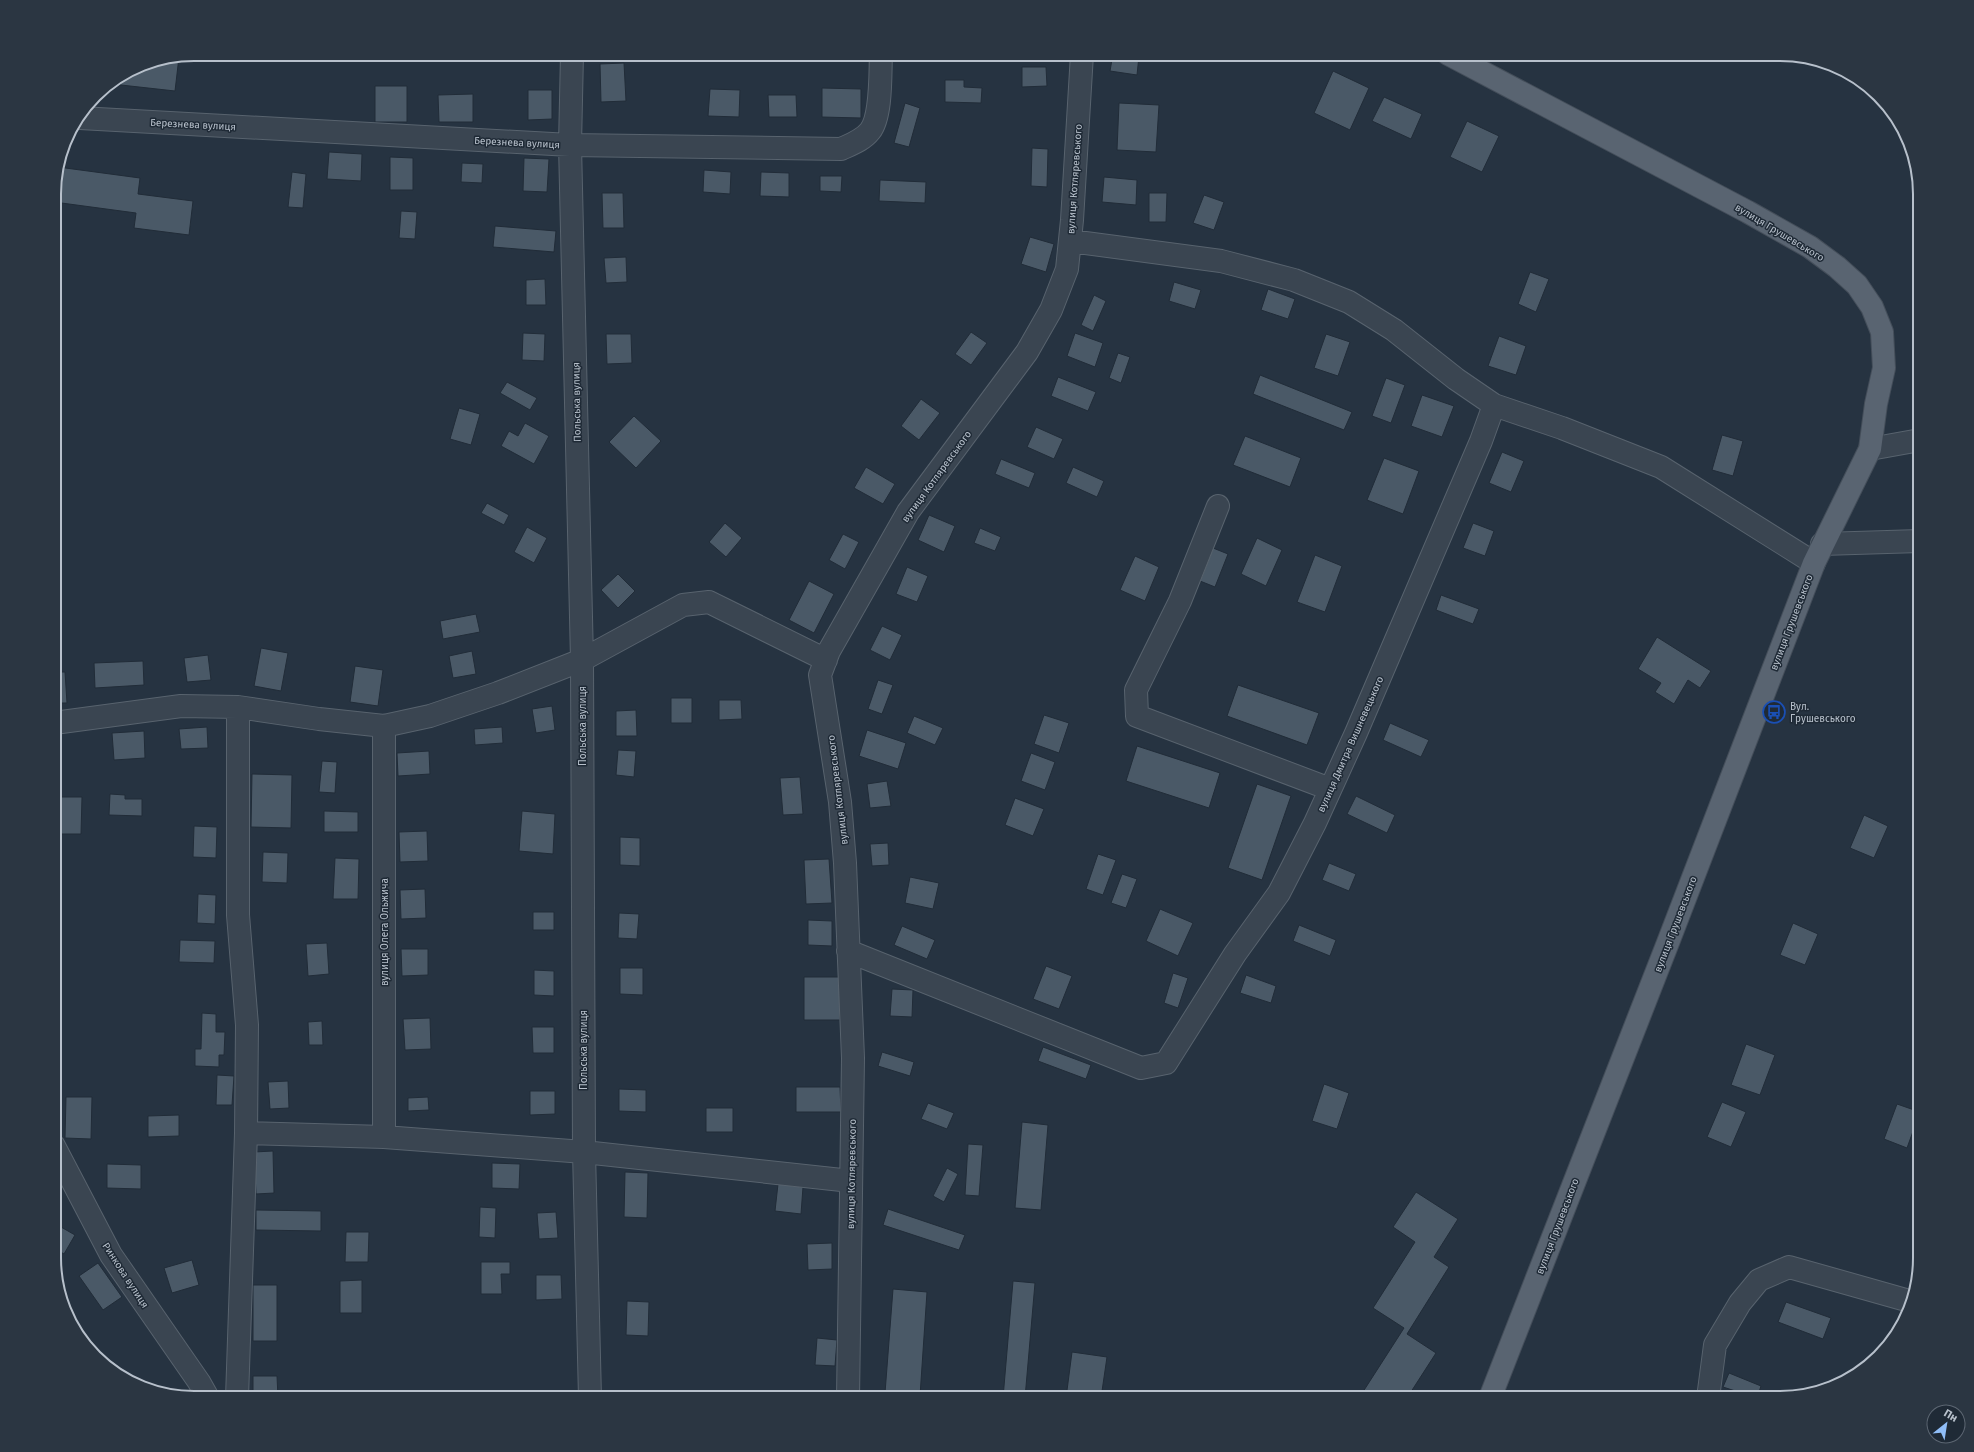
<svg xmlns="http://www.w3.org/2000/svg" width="1974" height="1452" font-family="'Fira Sans',sans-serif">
  <rect width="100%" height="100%" fill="#263341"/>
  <path fill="#4a5967" stroke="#212c38" d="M1113,54l26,2 -2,19 -27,-4z
    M179,57l-4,34 -63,-7 29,-19z
    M624,63l2,38 -25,1 -1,-38z
    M1022,67h24l1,19 -25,1z
    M1333,71l36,17 -19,42 -36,-17z
    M945,80h19v7l18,1 -1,15 -36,-1z
    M375,86h32v36h-32z
    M822,88l39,1v29l-39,-1z
    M710,89l30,1 -1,27 -31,-1z
    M528,90h24v29l-24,1z
    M473,94v28h-34l-1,-27z
    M768,95h28l1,22h-28z
    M1384,97l38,17 -11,25 -39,-18z
    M905,103l15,5 -11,39 -15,-4z
    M1119,103l40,2 -3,47 -39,-2z
    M1467,121l32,15 -17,36 -32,-15z
    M1032,148l16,1 -1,38 -16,-1z
    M329,152l33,2 -1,27 -34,-2z
    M390,157l23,1v32h-23z
    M524,158l25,1 -2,33 -24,-1z
    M462,163l21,1 -1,19 -21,-1z
    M58,167l82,11 -2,16 55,7 -4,34 -55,-7 2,-15 -82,-11v-17z
    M704,170l27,2 -1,22 -27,-2z
    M292,172l14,2 -3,34 -15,-1z
    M761,172l28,1v24l-29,-1z
    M820,176h22l-1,16 -21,-1z
    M1104,177l33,3 -1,25 -34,-3z
    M880,180l46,2 -1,21 -46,-2z
    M602,193h21l1,35h-21z
    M1149,193h18l-1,29h-17z
    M1204,195l20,7 -10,28 -21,-7z
    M401,211l16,1 -2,27 -16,-1z
    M495,226l61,5 -2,21 -61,-5z
    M1030,237l24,7 -8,28 -25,-8z
    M626,257l1,25 -21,1 -2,-25z
    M1530,272l19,7 -13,33 -18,-8z
    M545,279l1,26h-20v-25z
    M1174,282l27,8 -6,19 -26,-8z
    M1268,289l27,10 -7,20 -27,-9z
    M1094,295l12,6 -13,30 -12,-6z
    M971,332l16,11 -16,22 -16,-11z
    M523,333l22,1 -1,27 -22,-1z
    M1075,333l28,10 -8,24 -28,-11z
    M606,334h25l1,29 -25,1z
    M1326,334l24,8 -12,34 -24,-8z
    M1499,336l27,10 -10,29 -28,-9z
    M1118,353l12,4 -9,26 -12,-5z
    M1260,375l92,37 -8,18 -91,-36z
    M1058,377l38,15 -8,19 -37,-15z
    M1386,378l19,7 -14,38 -19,-7z
    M507,382l30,16 -7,12 -30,-17z
    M1422,395l32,11 -12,31 -31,-11z
    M921,399l19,14 -21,27 -18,-14z
    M459,408l21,6 -9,31 -21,-6z
    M634,416l27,25 -25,27 -27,-26z
    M525,423l24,13 -15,28 -33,-18 8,-15 9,5z
    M1036,427l27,12 -9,20 -27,-12z
    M1722,435l21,6 -10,35 -21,-6z
    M1245,436l56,22 -11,29 -57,-22z
    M1502,452l22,9 -13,31 -22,-9z
    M1384,458l35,13 -16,43 -36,-14z
    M1001,459l34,14 -6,15 -34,-14z
    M866,467l29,17 -12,20 -29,-16z
    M1073,467l31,14 -7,16 -31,-14z
    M487,503l22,12 -5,10 -23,-12z
    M929,515l26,11 -11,26 -26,-12z
    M725,523l17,15 -16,19 -17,-15z
    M1473,523l21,8 -9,25 -22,-8z
    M527,527l20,11 -13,25 -20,-11z
    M980,528l21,9 -6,14 -21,-8z
    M843,534l16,8 -14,27 -16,-9z
    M1257,538l25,12 -16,36 -25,-12z
    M1213,548l15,6 -13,33 -15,-6z
    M1315,555l27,11 -17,46 -28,-10z
    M1135,556l24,11 -14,34 -25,-11z
    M907,567l21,9 -11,26 -21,-8z
    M618,574l17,17 -17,17 -17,-18z
    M809,581l25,13 -20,39 -25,-13z
    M1441,595l38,14 -6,15 -37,-14z
    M476,614l4,18 -37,7 -3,-18z
    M882,626l20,9 -12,25 -20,-10z
    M1657,637l54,34 -11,17 -12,-8 -14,24 -19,-12 6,-9 -23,-14z
    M261,648l27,5 -7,38 -27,-5z
    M472,651l4,23 -23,4 -4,-22z
    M208,655l3,25 -24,2 -3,-24z
    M143,661l1,24 -49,3 -1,-25z
    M355,666l28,4 -5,36 -28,-4z
    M54,672h11l2,31h-13z
    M878,680l15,5 -11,29 -14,-5z
    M1238,685l81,28 -12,32 -80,-29z
    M671,698h21v25h-21z
    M719,700h22l1,19 -23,1z
    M552,706l3,24 -19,3 -4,-24z
    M636,710l1,26h-21v-25z
    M1044,715l25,8 -10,30 -25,-9z
    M914,716l29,12 -8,17 -28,-12z
    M1390,723l39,17 -8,17 -38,-17z
    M207,727l1,21 -27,1 -2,-20z
    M502,727l1,16 -28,2 -1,-16z
    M867,730l39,13 -8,26 -39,-13z
    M144,731l1,27 -31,2 -2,-27z
    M1137,746l83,27 -11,35 -83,-27z
    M618,750l18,1 -2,26 -18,-2z
    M429,751l1,23 -32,2 -1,-23z
    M1031,753l24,9 -10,28 -24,-9z
    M322,761l15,1 -2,31 -16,-1z
    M252,774l40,1 -1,53 -40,-1z
    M800,777l3,37 -20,1 -3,-37z
    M887,781l4,25 -21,2 -3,-24z
    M1257,784l34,12 -29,84 -34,-12z
    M110,794l15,1v4h17v17l-33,-1z
    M1356,796l39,19 -8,18 -40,-19z
    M54,797h28l-1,37h-27z
    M1015,798l29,11 -11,27 -28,-11z
    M324,811l34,1v20h-34z
    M522,811l33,3 -2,40 -34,-3z
    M1864,815l24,11 -14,32 -24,-10z
    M194,826l23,1 -1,31 -23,-1z
    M427,831l1,30 -28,1 -1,-30z
    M620,837l20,1v28l-20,-1z
    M888,843l1,22 -17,1 -2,-22z
    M263,852l25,1 -1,30 -25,-1z
    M1098,854l18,6 -13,35 -17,-6z
    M335,858l24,1 -1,40h-25z
    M829,859l3,44 -26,1 -2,-44z
    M1329,863l27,11 -7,17 -27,-11z
    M1122,874l15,5 -11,29 -15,-5z
    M910,877l29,6 -6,26 -28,-6z
    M425,889l1,29 -25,1 -1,-29z
    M198,894l18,1 -1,29 -18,-1z
    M1160,909l33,14 -15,33 -32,-15z
    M533,912h21v18h-21z
    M619,913l20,1 -2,25 -19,-1z
    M808,920l24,1v25l-24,-1z
    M1793,923l25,11 -13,31 -25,-10z
    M1299,925l37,15 -6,16 -37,-15z
    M902,926l33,14 -8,19 -33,-14z
    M180,940l35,1 -1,22 -35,-1z
    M327,943l2,31 -21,2 -2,-32z
    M401,949h27v26l-26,1z
    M1046,966l26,10 -13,33 -26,-10z
    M620,968h23v27l-23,-1z
    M534,970l20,1v25l-20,-1z
    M1173,973l15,5 -10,30 -14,-5z
    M1246,975l30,11 -5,17 -31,-10z
    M804,977h36v43h-36z
    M892,989l21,1 -1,27 -22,-1z
    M202,1013l14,1v18h9l-1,23h-5v12l-24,-1v-17h6z
    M430,1018l1,31 -26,1 -2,-31z
    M322,1021l1,24h-14l-1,-23z
    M532,1027h22v26h-21z
    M1746,1044l29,11 -15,40 -29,-10z
    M1043,1047l48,18 -5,14 -48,-18z
    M882,1052l32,10 -4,14 -32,-10z
    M217,1075l17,1 -2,29h-16z
    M288,1081l1,27 -19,1 -2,-27z
    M1324,1084l25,9 -12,36 -25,-8z
    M796,1087h44l1,25h-45z
    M619,1089l27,1v22l-27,-1z
    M530,1091h25v23l-25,1z
    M66,1097h26l-1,42 -26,-1z
    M428,1097l1,13 -21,1v-13z
    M1722,1102l24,10 -15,35 -24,-10z
    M928,1103l26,10 -7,16 -26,-10z
    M1897,1104l23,8 -13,36 -23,-9z
    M706,1108h27v24h-27z
    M179,1115v21l-31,1v-21z
    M1022,1122l26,3 -7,85 -26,-2z
    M968,1144l15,1 -4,51 -14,-1z
    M273,1151l1,42 -18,1 -2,-42z
    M492,1163l28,1 -1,25 -27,-1z
    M107,1164l34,1v24l-34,-1z
    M947,1168l11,6 -14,28 -11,-6z
    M625,1172l23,1 -1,45 -23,-1z
    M778,1184l25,3 -2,27 -26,-3z
    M1416,1192l42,27 -24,38 15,10 -42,67 29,19 -29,45h-48l45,-70 -31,-20 42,-66 -22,-15z
    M480,1207l16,1 -1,30 -16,-1z
    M888,1209l77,26 -6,15 -76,-25z
    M256,1210l65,1v20l-65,-1z
    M556,1212l2,26 -19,1 -2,-26z
    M54,1223l21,12 -11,19 -10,-6z
    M346,1232h23l-1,30h-23z
    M832,1243v26l-24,1 -1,-26z
    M192,1260l7,25 -27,8 -8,-25z
    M481,1262h29v12h-9l1,20h-21z
    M98,1263l24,34 -19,13 -24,-34z
    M536,1275h25l1,24 -26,1z
    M362,1280v33h-22v-32z
    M1013,1281l22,2 -10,115h-22z
    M253,1285h24v56h-24z
    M893,1289l34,3 -7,104 -35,-3z
    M627,1301l22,1 -1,34 -22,-1z
    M1786,1302l45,16 -8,21 -45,-17z
    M817,1338l20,2 -2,26 -20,-1z
    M1072,1352l35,5 -6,41h-35z
    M1729,1373l32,13 -4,12 -34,-11z
    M253,1376h24l1,22h-25z"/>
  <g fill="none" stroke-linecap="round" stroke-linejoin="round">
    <g stroke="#58636e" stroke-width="24">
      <path id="minor" d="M572,54l-2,91 12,515 2,492 6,246
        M80,118l490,27 271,4c11,-5 22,-9 29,-18 12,-15 10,-58 11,-77
        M1070,241l151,20 73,19 55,22 45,28 62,49 38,26 68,23 99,39 153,96
        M1870,449l50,-9
        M1218,506l-38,95 -44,89 1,26 193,73
        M1822,544l98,-3
        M54,723l127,-17 57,1 81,12 65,7 46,-10 68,-23 84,-33 101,-55 26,-3 117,58
        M848,951l293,117 25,-5 69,-109 44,-61 36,-70 41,-90 125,-292 13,-36
        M246,1133l138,4 200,15 267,29
        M384,1137v-411
        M54,1146l57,109 88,127 9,16
        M237,1398l9,-265 1,-108 -9,-110v-208
        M848,1398l5,-340 -8,-195 -5,-61 -20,-127 9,-24 79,-139 119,-160 24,-42 16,-41 5,-49 10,-166
        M1708,1398l7,-53 25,-42 19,-23 30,-13 124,35"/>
    </g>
    <g stroke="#444e5a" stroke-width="24">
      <path id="major" d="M1448,54l300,158 62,35 27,20 20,18 15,22 10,25 2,36 -8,36 -6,45 -56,114 -145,377 -179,458"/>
    </g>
    <use href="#minor" stroke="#3a4551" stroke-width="22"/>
    <use href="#major" stroke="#596471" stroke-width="22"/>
  </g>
  <defs>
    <g id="bus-ring" transform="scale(1.15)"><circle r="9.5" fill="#1f2a36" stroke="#1a4fb4" stroke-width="1.5"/><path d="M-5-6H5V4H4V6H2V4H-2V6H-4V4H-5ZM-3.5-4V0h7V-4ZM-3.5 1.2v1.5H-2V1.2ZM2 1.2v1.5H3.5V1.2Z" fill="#1a4fb4"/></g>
  </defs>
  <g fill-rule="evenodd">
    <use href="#bus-ring" x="1774" y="712"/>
  </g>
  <g text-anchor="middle" stroke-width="3" stroke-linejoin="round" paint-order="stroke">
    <g font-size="10" fill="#b7c0cb" stroke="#1f2a36">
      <text transform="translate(193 124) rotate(3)" y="4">Березнева вулиця</text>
      <text transform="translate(517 142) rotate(3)" y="4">Березнева вулиця</text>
      <text transform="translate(1074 179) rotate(-86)" y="4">вулиця Котляревського</text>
      <text transform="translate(1780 232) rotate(31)" y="4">вулиця Грушевського</text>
      <text transform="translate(576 402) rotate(-91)" y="4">Польська вулиця</text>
      <text transform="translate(936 476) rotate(-54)" y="4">вулиця Котляревського</text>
      <text transform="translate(1791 622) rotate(-69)" y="4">вулиця Грушевського</text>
      <text transform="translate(582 726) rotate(-90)" y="4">Польська вулиця</text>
      <text transform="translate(1350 744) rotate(-66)" y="4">вулиця Дмитра Вишневецького</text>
      <text transform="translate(837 790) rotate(-97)" y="4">вулиця Котляревського</text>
      <text transform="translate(1675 924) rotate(-69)" y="4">вулиця Грушевського</text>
      <text transform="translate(384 932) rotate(-90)" y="4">вулиця Олега Ольжича</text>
      <text transform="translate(583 1050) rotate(-90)" y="4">Польська вулиця</text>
      <text transform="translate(851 1174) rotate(-89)" y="4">вулиця Котляревського</text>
      <text transform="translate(1557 1226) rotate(-69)" y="4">вулиця Грушевського</text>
      <text transform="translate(126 1275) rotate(57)" y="4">Ринкова вулиця</text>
    </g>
    <g font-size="10" fill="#b7c0cb" stroke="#1f2a36" text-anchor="start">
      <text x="1790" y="710">Вул.<tspan x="1790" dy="12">Грушевського</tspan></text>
    </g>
  </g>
  <path d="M0 0H1974V1452H0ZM194 61H1780A133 133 0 0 1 1913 194V1258A133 133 0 0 1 1780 1391H194A133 133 0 0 1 61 1258V194A133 133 0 0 1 194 61Z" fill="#2b3642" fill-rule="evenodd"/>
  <path fill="none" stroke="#b7c0cb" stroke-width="2" d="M194 61H1780A133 133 0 0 1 1913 194V1258A133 133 0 0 1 1780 1391H194A133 133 0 0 1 61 1258V194A133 133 0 0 1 194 61Z"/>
  <g transform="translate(1946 1424) rotate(30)"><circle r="19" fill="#1f2a36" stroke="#5c6672"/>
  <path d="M0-3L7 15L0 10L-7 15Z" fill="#90bef8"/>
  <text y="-6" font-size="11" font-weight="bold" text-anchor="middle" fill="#b7c0cb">Пн</text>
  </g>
</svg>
